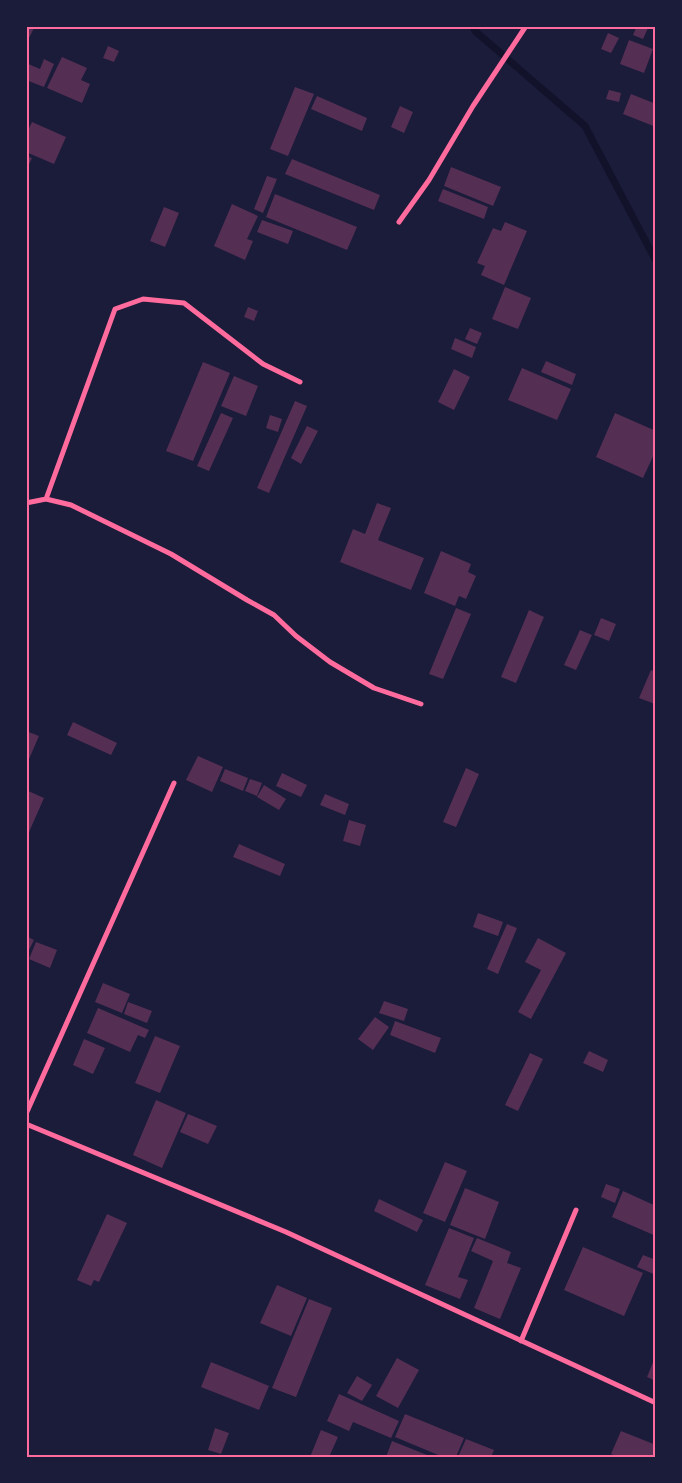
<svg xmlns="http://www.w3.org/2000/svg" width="682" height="1483" font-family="Rubik,sans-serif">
  <rect width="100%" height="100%" fill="#1b1b3a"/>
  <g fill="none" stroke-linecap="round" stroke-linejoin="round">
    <path stroke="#12122b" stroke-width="7" d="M473,26l2,5 110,95 71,135"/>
  </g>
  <path fill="#542f53" d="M26,26h9l-7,14h-2z
    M637,26h12l-6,13 -10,-4z
    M608,33l11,5 -8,15 -10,-4z
    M629,40l24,9 -9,24 -24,-9z
    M108,46l11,5 -5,11 -11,-4z
    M62,57l25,11 -6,12 9,4 -8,19 -35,-15z
    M44,59l10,5 -10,23 -18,-7v-17l14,6z
    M295,87l19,7 -26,62 -18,-7z
    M609,90l12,3 -2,9 -13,-3z
    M631,94l25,10v23l-33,-13z
    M317,96l50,22 -5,13 -51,-22z
    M400,106l13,6 -9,21 -13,-6z
    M32,122l34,15 -12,27 -28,-12v-18z
    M26,156l6,2 -6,13z
    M292,159l88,36 -6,15 -89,-36z
    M451,167l50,20 -8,19 -49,-20z
    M267,176l10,3 -14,34 -9,-4z
    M443,189l45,18 -4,12 -46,-18z
    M275,194l82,33 -10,23 -81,-33z
    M232,204l26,12 -11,23 6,2 -8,19 -31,-14z
    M164,207l15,6 -14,34 -15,-6z
    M262,220l31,11 -5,13 -31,-12z
    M505,222l22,9 -23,54 -23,-10 4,-9 -8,-3 16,-35 8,3z
    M505,287l26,11 -13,31 -26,-10z
    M248,307l10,4 -4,10 -10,-4z
    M470,328l12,5 -5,11 -12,-5z
    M455,338l21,9 -4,11 -21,-9z
    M546,361l30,13 -4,11 -31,-13z
    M203,362l27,11 -37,88 -27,-10z
    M522,368l49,21 -14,31 -49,-20z
    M454,369l16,8 -16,33 -16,-8z
    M234,376l24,10 -12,30 -25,-10z
    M295,401l12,5 -38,87 -12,-5z
    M221,413l12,5 -24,53 -12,-5z
    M615,413l41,18v19l-13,28 -47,-21z
    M270,415l12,4 -4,13 -12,-4z
    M307,426l11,5 -17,33 -10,-6z
    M377,503l14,5 -13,32 46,18 -13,32 -71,-28 13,-33 12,5z
    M441,551l30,13 -3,8 8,4 -10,23 -7,-3 -4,10 -31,-13z
    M456,608l15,6 -28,65 -14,-5z
    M529,610l15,7 -28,66 -15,-6z
    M601,618l15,6 -7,17 -15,-6z
    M580,630l12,5 -16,35 -12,-5z
    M651,670l5,2v29l-1,3 -16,-6z
    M73,722l44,21 -6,12 -44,-20z
    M26,731l13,5 -13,30z
    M198,756l25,11 -11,25 -26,-12z
    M466,768l13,6 -23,53 -13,-5z
    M225,769l23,9 -5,13 -23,-10z
    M282,773l25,12 -6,12 -25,-11z
    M250,779l12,4 -5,13 -12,-5z
    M264,785l22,14 -7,11 -22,-13z
    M26,790l18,8 -15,34 -3,-1z
    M325,794l24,10 -4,11 -25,-10z
    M349,820l17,5 -6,21 -17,-5z
    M239,844l46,20 -5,12 -47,-19z
    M478,913l25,9 -5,14 -25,-9z
    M507,924l10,4 -19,46 -11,-5z
    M26,936l8,4 -8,16z
    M538,938l28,15 -35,66 -13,-7 23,-42 -16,-8z
    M36,942l21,8 -7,18 -21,-9z
    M103,983l27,11 -8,19 -27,-11z
    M384,1001l24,8 -4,12 -25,-8z
    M128,1002l24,9 -5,12 -23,-9z
    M98,1008l51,22 -4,8 -7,-3 -8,17 -43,-19z
    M375,1017l14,10 -16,23 -15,-11z
    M395,1021l46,17 -6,15 -45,-18z
    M155,1036l25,10 -20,47 -25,-10z
    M84,1039l21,9 -12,26 -20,-9z
    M589,1051l19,9 -5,12 -20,-9z
    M530,1053l13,6 -25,52 -13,-6z
    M156,1100l30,13 -24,55 -29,-13z
    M188,1114l29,12 -9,18 -28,-12z
    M445,1162l22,9 -22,51 -22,-9z
    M606,1184l14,5 -5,14 -14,-6z
    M465,1188l34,14 -14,37 -35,-14z
    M623,1191l33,15v30l-44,-19z
    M379,1199l44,21 -6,12 -43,-21z
    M107,1214l20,9 -28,59 -5,-2 -3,6 -14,-6z
    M449,1228l25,10 -16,39 10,3 -8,19 -35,-14z
    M477,1238l34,14 -4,11 14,5 -21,51 -26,-11 19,-47 -22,-10z
    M583,1247l60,26 -19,43 -60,-26z
    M643,1255l13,5v15l-19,-8z
    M277,1285l30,13 -16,38 -31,-13z
    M309,1299l23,9 -36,89 -24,-9z
    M656,1355v26l-9,-4z
    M397,1358l22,12 -21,38 -22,-12z
    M211,1362l58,24 -10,24 -58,-23z
    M357,1376l15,9 -10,16 -15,-8z
    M339,1394l60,27 -8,17 -38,-16 -4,9 -22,-10z
    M405,1414l59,24 -8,19h-13l-48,-20z
    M215,1428l14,5 -8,21 -13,-4z
    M321,1430l17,7 -9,20h-19z
    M621,1431l35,14v12h-38l-7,-3z
    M466,1439l28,11 -3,7h-33z
    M392,1441l40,16h-46z"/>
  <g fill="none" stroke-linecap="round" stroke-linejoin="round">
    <path stroke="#ff6b9d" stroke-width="5" d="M399,222l30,-42 44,-74 53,-80
      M46,499l69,-190 28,-10 41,4 79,61 37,18
      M26,503l20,-4 25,6 100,49 76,46 27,15 22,21 34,26 44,26 47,16
      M26,1114l148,-331
      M26,1124l260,108 370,171
      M521,1341l55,-131"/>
  </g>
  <rect width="682" height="1483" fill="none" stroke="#1b1b3a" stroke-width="55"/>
  <rect x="28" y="28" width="626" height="1428" fill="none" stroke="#ff6b9d" stroke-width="2"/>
</svg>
